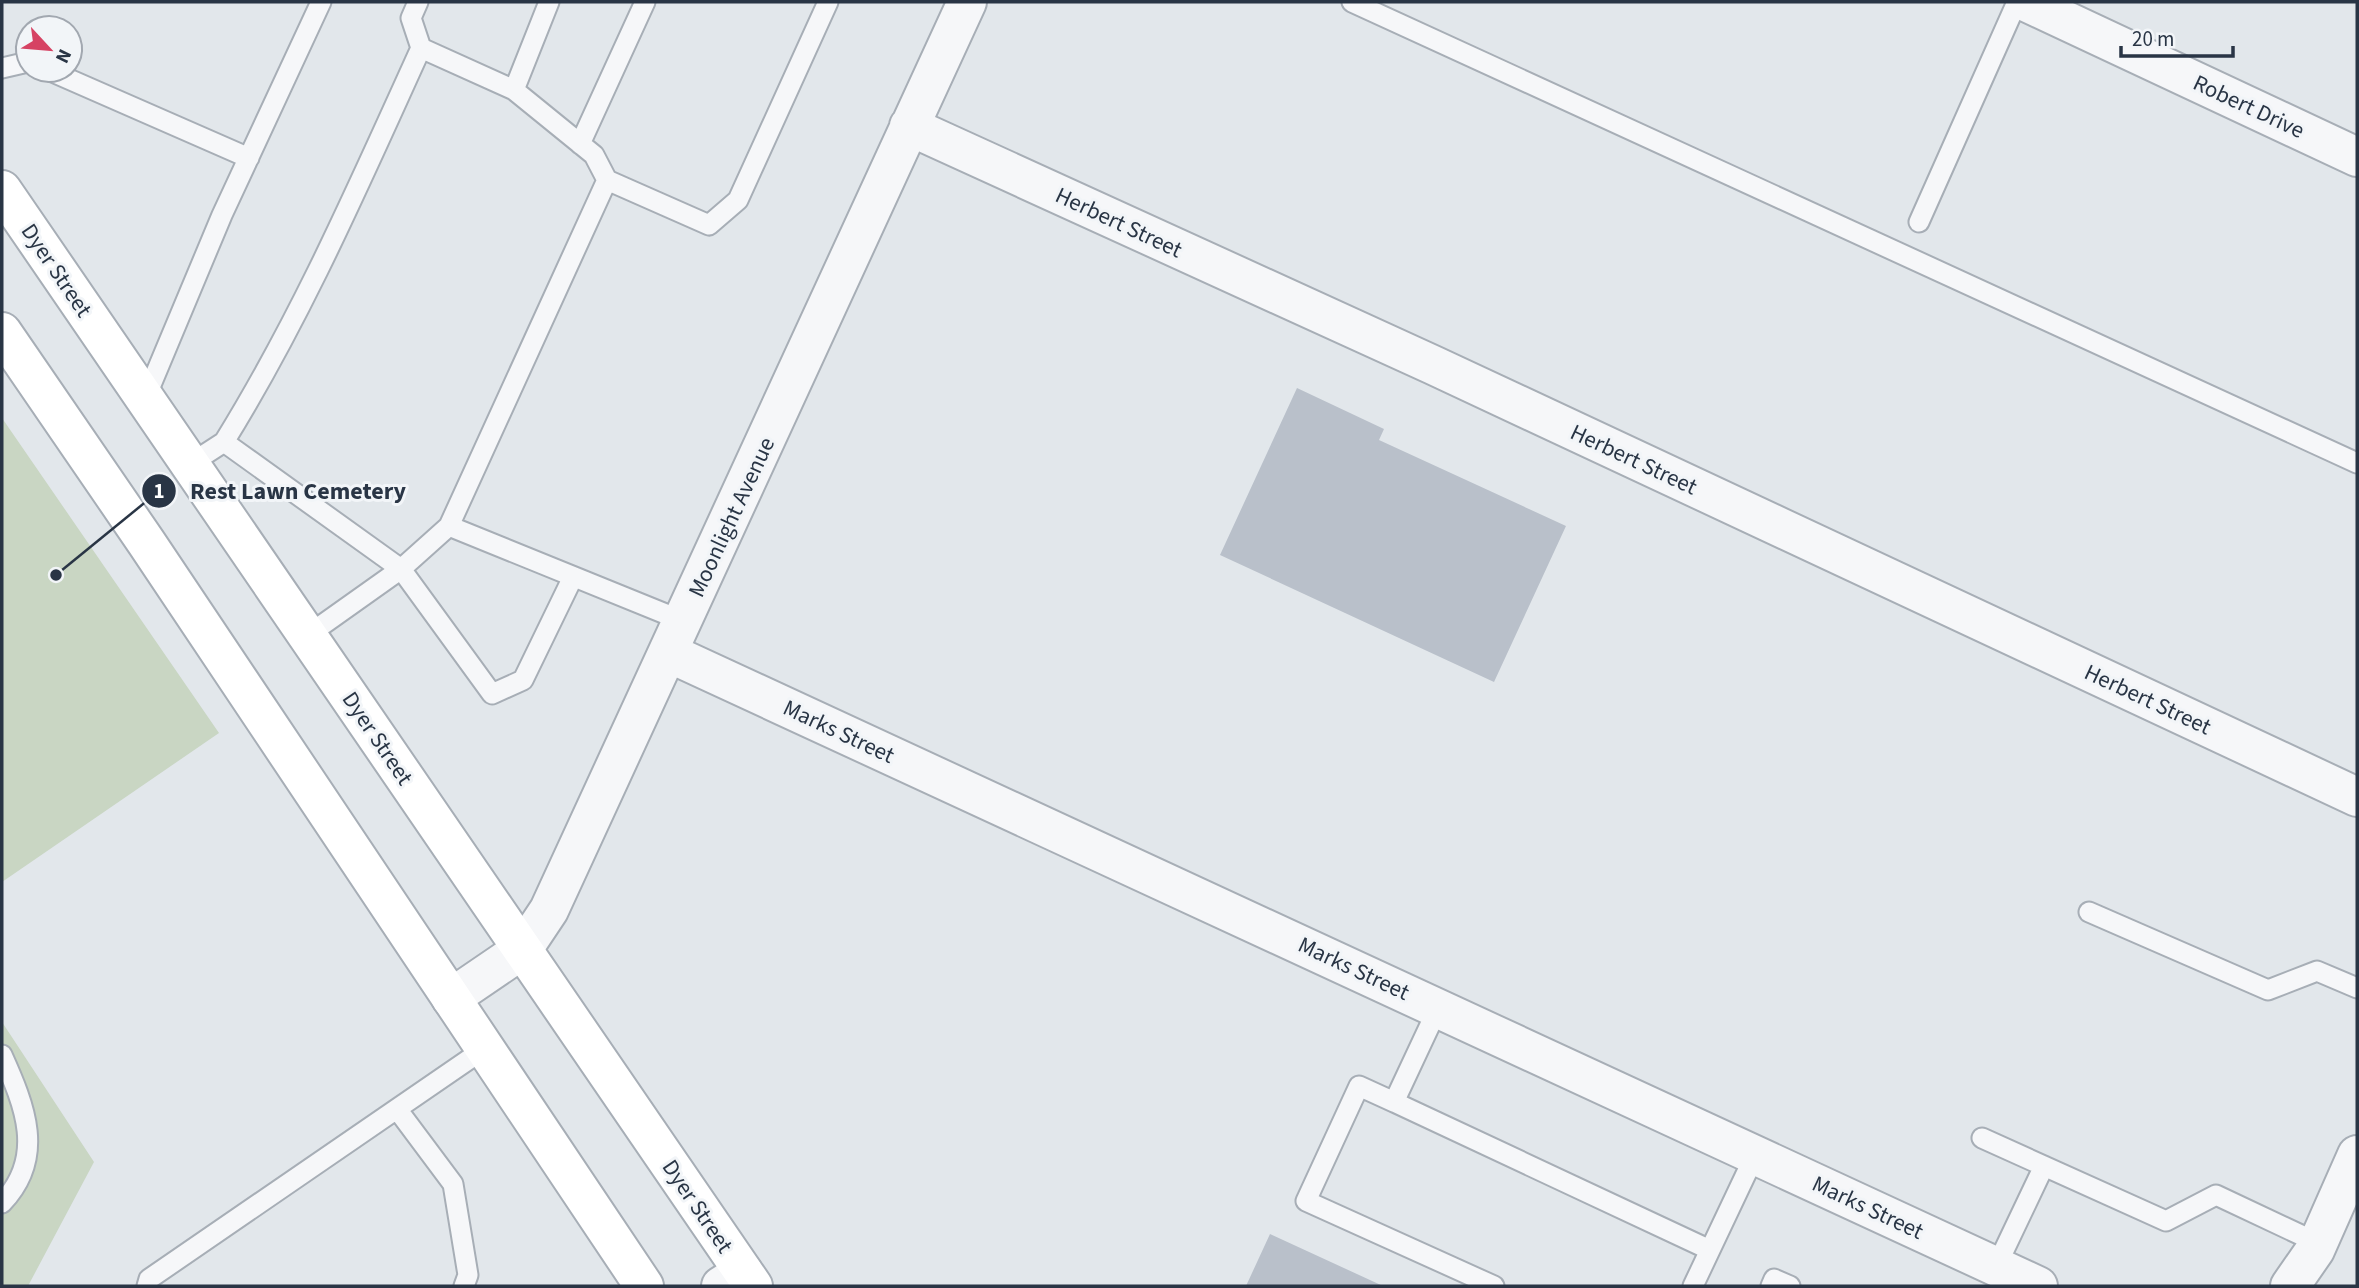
<svg xmlns="http://www.w3.org/2000/svg" width="2359" height="1288" font-family="'Source Sans 3',sans-serif">
  <rect width="100%" height="100%" fill="#e2e7eb"/>
  <path fill="#c9d6c3" d="M2,418l217,315 -217,149z
    M2,1022l92,140 -66,124h-26z"/>
  <path fill="#b9c0ca" d="M1297,388l87,41 -5,11 187,86 -72,156 -274,-127z
    M1270,1234l113,52h-137z"/>
  <g fill="none" stroke-linecap="round" stroke-linejoin="round">
    <g stroke="#a7aeb6" stroke-width="23">
      <path id="service" d="M1352,2l1005,461
        M421,48l93,42 35,-88
        M2,68l26,-6
        M48,70l201,88
        M514,90l80,65 13,25 102,45 29,-25 90,-198
        M580,144l65,-142
        M1919,222l98,-220
        M145,399l77,-184 99,-213
        M224,442c78,-126 136,-260 197,-394l-10,-30 7,-16
        M190,464l34,-22 177,127 91,125 31,-14 50,-103
        M449,526l158,-346
        M308,635l93,-66 48,-43 234,95
        M2089,912l179,78 49,-19 40,17
        M1438,1008l-44,94 316,148
        M2,1055c23,51 44,102 0,148
        M1394,1102l-35,-16 -53,115 188,85
        M397,1109l56,75 15,91 -4,11
        M1982,1138l184,83 50,-26 102,48
        M1996,1267l48,-101
        M147,1286l2,-7 335,-230
        M1693,1286l62,-131
        M1771,1286l3,-7 16,7"/>
    </g>
    <g stroke="#a7aeb6" stroke-width="42">
      <path id="minor" d="M2026,2l331,155
        M909,126l524,239 924,432
        M669,653l1369,633
        M451,998l72,-49 26,-39 418,-908
        M721,1286l22,-14
        M2290,1286l25,-36 42,-95"/>
    </g>
    <g stroke="#a7aeb6" stroke-width="42">
      <path id="secondary" d="M2,190l751,1096
        M2,332l144,210 498,744"/>
    </g>
    <use href="#service" stroke="#f6f7f9" stroke-width="19"/>
    <use href="#minor" stroke="#f6f7f9" stroke-width="38"/>
    <use href="#secondary" stroke="#fff" stroke-width="38"/>
  </g>
  <g text-anchor="middle" stroke-width="6" stroke-linejoin="round" paint-order="stroke">
    <g font-size="23" fill="#293545" stroke="#f2f5f8">
      <text transform="translate(2249 106) rotate(25)" y="8">Robert Drive</text>
      <text transform="translate(1119 222) rotate(25)" y="8">Herbert Street</text>
      <text transform="translate(57 270) rotate(56)" y="8">Dyer Street</text>
      <text transform="translate(1634 459) rotate(25)" y="8">Herbert Street</text>
      <text transform="translate(731 517) rotate(-65)" y="8">Moonlight Avenue</text>
      <text transform="translate(2148 699) rotate(25)" y="8">Herbert Street</text>
      <text transform="translate(839 731) rotate(25)" y="8">Marks Street</text>
      <text transform="translate(378 738) rotate(56)" y="8">Dyer Street</text>
      <text transform="translate(1354 968) rotate(25)" y="8">Marks Street</text>
      <text transform="translate(698 1206) rotate(56)" y="8">Dyer Street</text>
      <text transform="translate(1868 1207) rotate(25)" y="8">Marks Street</text>
    </g>
  </g>
  <path fill="none" stroke="#293545" stroke-width="2.5" d="M56 575L159 491"/>
  <g fill="#293545" stroke="#f2f5f8" stroke-width="2.5">
    <circle cx="56" cy="575" r="7"/>
    <circle cx="159" cy="491" r="18"/>
  </g>
  <g font-size="21" text-anchor="middle" font-weight="bold" fill="#fff">
    <text x="159" y="498">1</text>
  </g>
  <g font-size="24" text-anchor="middle" font-weight="bold" fill="#293545" stroke="#f2f5f8" stroke-width="6" stroke-linejoin="round" paint-order="stroke">
    <text x="298" y="499">Rest Lawn Cemetery</text>
  </g>
  <rect width="2359" height="1288" fill="none" stroke="#293545" stroke-width="7"/>
  <g transform="translate(49 49) rotate(116)"><circle r="33" fill="#f2f5f8" stroke="#a2a8b0" stroke-width="2"/>
  <path d="M0-5L12 26L0 18L-12 26Z" fill="#d64263"/>
  <text y="-10" font-size="19" font-weight="bold" text-anchor="middle" fill="#293545">N</text>
  </g>
  <path d="M2121 46v10h112v-10" fill="none" stroke="#293545" stroke-width="3.5"/>
  <text x="2132" y="46" font-size="21" fill="#293545" stroke="#f2f5f8" stroke-width="5" paint-order="stroke">20 m</text>
</svg>
